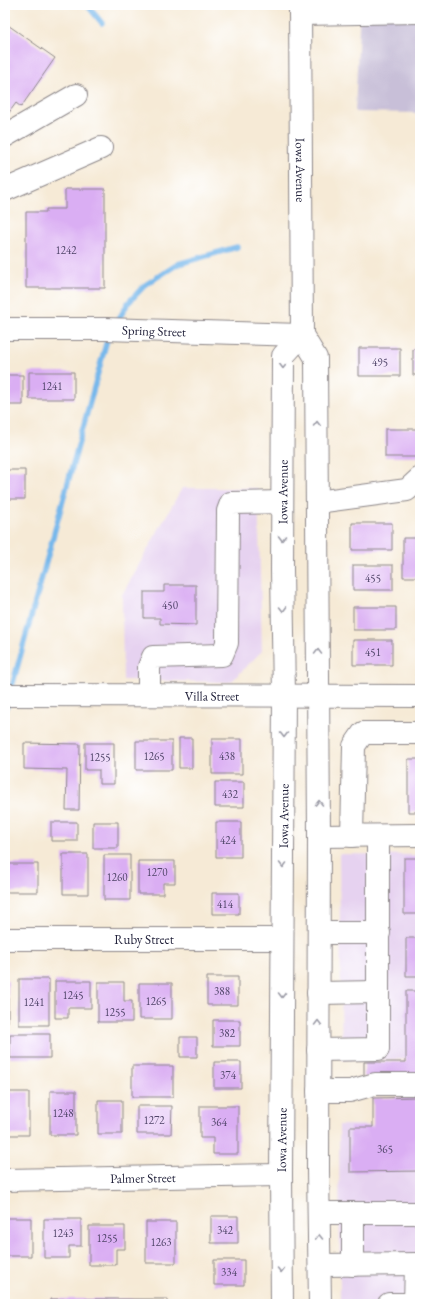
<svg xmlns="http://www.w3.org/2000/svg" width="425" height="1309" font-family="'EB Garamond',serif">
  <rect width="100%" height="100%" fill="#fff"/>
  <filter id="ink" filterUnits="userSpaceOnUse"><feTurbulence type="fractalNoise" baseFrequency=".025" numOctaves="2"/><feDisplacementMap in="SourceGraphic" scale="8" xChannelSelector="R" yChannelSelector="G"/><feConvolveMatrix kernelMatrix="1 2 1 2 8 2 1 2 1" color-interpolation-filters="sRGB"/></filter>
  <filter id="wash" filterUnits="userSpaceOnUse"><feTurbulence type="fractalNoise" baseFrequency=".012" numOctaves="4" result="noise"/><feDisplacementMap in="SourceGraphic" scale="16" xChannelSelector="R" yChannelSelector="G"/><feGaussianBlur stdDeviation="0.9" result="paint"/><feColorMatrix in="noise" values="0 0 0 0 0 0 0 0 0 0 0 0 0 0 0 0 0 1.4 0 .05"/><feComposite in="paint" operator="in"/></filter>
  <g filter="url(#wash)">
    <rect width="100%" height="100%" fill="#f6ead6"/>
    <path fill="#e6d2f0" d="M182,488h76l4,163 -31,31 -108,-2 -1,-85z
      M339,854l81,1v204l-78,1z
      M339,1125l81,1v178h-80z"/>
    <path fill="#c8bfd8" d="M360,6h60v107l-65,-1z"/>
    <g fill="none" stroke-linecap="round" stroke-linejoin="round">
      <path stroke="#77b8eb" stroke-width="5.5" d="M87,5l15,18
        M116,324l12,-21 17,-18 33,-21 59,-17
        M11,690l96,-350 3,-5
        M5,712l4,-13"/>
    </g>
    <g id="blocks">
      <path fill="#daaef3" d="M5,23l50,35 -34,49 -5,-4 -11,15z
        M65,189h40v99h-79v-76h20v-3h19z
        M359,348h41v28h-41z
        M413,349h7v26h-7z
        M29,372h45v27h-45z
        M5,375h18v30h-18z
        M385,429h35v28h-35z
        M5,470h20v29h-20z
        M352,523h40v27h-40z
        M403,538h17v39h-17z
        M353,565h40v25h-40z
        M164,585h32v40l-36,-1v-6h-16v-26h20z
        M353,607h43v23h-43z
        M353,640h39v25h-39z
        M179,738h13v30h-13z
        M212,739h30v35h-30z
        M136,741h36v29h-36z
        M24,743l56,1 -1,66h-13l1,-40 -43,-1z
        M85,743h29v41h-15v-14h-14z
        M408,759h12v53h-12z
        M215,782h29v25h-29z
        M51,822h26v19h-26z
        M93,822h25v26h-25z
        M216,822h25v35h-25z
        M63,854h25v40h-25z
        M104,855h26v45h-26z
        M404,858h16v56h-16z
        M138,861h37v22h-12v11h-25z
        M5,864h33v28h-33z
        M212,893h27v21h-27z
        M406,938h14v38h-14z
        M207,977h31v28h-31z
        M19,979h30v46h-30z
        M5,980h3v42h-3z
        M55,981h36v27h-23v10h-13z
        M98,982h26v19h8v21h-34z
        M139,983h33v36h-33z
        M406,991h14v86h-56v-15h42z
        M213,1020h27v26h-27z
        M10,1034h40v24h-40z
        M180,1037h17v20h-17z
        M214,1062h27v26h-27z
        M5,1066h4v20h-4z
        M132,1066h41v31h-41z
        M50,1091h26v44h-26z
        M5,1092h24v43h-24z
        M420,1097v74l-70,1v-45h23v-29z
        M98,1100h24v34h-24z
        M137,1106h35l-1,28h-34z
        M200,1106h38v48h-25v-16h-13z
        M211,1216h27v27h-27z
        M5,1218h26v38h-26z
        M44,1219h37v27h-12v12h-25z
        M146,1222h30v41h-30z
        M89,1226h36v23h-9v16h-27z
        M214,1260h30v25h-30z
        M51,1299h116v5h-116z"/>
    </g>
  </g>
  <g filter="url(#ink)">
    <use href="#blocks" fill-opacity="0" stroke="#8c8688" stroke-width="1"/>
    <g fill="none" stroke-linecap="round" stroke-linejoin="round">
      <g stroke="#8c8688" stroke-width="24">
        <g id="minor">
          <path d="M300,14l120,-2"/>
          <path d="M5,136l71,-41"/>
          <path d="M5,190l96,-42"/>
          <path id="s1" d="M5,329h100l197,6"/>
          <path d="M317,502l90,-12 13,-12"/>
          <path id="s2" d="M5,695l415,1"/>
          <path d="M149,695v-28l4,-10 69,-2 5,-12 1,-132 3,-8 51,-1"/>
          <path d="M319,836l101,-1"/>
          <path d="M352,836l2,-90 9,-13h57"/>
          <path d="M319,933h60"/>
          <path id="s3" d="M5,939h277"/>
          <path d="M318,993l60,-1"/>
          <path d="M318,1050l60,-1v-213"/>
          <path d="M318,1091h32l25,-7h45"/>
          <path id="s4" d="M5,1180l276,-5"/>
          <path d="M319,1213h101"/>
          <path d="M353,1213v52"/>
          <path d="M320,1265l100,-1"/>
          <path d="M389,1304h31"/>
          <path d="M415,1304l1,-40"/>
        </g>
      </g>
      <g stroke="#8c8688" stroke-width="24">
        <g id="major">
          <path id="s5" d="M300,5l2,330 14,23 3,478 -1,334 2,134"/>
          <path id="s6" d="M282,1304l-1,-129 3,-479 -2,-126 1,-214 19,-21"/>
        </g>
      </g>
      <use href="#minor" stroke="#fff" stroke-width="22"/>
      <use href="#major" stroke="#fff" stroke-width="22"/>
    </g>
    <defs><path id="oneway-chevron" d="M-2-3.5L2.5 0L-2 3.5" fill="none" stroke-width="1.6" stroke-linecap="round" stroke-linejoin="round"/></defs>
    <g stroke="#9c9ca7">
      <use href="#oneway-chevron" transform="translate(283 366) rotate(91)"/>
      <use href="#oneway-chevron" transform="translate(317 424) rotate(-90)"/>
      <use href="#oneway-chevron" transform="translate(282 538) rotate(90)"/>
      <use href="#oneway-chevron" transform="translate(283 609) rotate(89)"/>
      <use href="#oneway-chevron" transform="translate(318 652) rotate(-90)"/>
      <use href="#oneway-chevron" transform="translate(284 735) rotate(90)"/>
      <use href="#oneway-chevron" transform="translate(319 803) rotate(-90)"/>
      <use href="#oneway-chevron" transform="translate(283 865) rotate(90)"/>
      <use href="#oneway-chevron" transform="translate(282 995) rotate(90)"/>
      <use href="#oneway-chevron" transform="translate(318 1023) rotate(-90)"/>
      <use href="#oneway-chevron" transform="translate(319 1237) rotate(-91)"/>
      <use href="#oneway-chevron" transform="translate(281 1270) rotate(89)"/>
    </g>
  </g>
  <g text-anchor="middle" stroke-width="3" stroke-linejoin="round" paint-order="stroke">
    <g font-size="11" fill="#504569">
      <text x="66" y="254">1242</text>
      <text x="380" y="366">495</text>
      <text x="52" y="390">1241</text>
      <text x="373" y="582">455</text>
      <text x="170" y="609">450</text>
      <text x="373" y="656">451</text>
      <text x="154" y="760">1265</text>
      <text x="227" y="760">438</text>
      <text x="100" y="761">1255</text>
      <text x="230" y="798">432</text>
      <text x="228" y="844">424</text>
      <text x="157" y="876">1270</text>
      <text x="117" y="881">1260</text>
      <text x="225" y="908">414</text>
      <text x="222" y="995">388</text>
      <text x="73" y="999">1245</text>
      <text x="156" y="1005">1265</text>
      <text x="34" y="1006">1241</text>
      <text x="115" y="1016">1255</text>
      <text x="227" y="1037">382</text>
      <text x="228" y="1079">374</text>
      <text x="63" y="1117">1248</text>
      <text x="154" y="1124">1272</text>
      <text x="219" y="1126">364</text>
      <text x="385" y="1153">365</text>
      <text x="225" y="1234">342</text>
      <text x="63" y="1237">1243</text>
      <text x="107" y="1242">1255</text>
      <text x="161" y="1246">1263</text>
      <text x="229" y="1276">334</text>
    </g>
    <g font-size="13" fill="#22223b" stroke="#fff">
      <text dy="5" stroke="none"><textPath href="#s5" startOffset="165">Iowa Avenue</textPath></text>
      <text dy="5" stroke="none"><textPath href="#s1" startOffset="149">Spring Street</textPath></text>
      <text dy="5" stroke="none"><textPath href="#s6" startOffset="812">Iowa Avenue</textPath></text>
      <text dy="5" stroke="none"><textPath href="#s2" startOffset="207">Villa Street</textPath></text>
      <text dy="5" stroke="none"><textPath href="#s6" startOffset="488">Iowa Avenue</textPath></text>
      <text dy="5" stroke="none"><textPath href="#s3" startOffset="139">Ruby Street</textPath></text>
      <text dy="5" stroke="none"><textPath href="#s6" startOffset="164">Iowa Avenue</textPath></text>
      <text dy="5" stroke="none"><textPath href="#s4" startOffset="138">Palmer Street</textPath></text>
    </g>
  </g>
  <rect width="425" height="1309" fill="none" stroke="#fff" stroke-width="20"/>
</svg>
